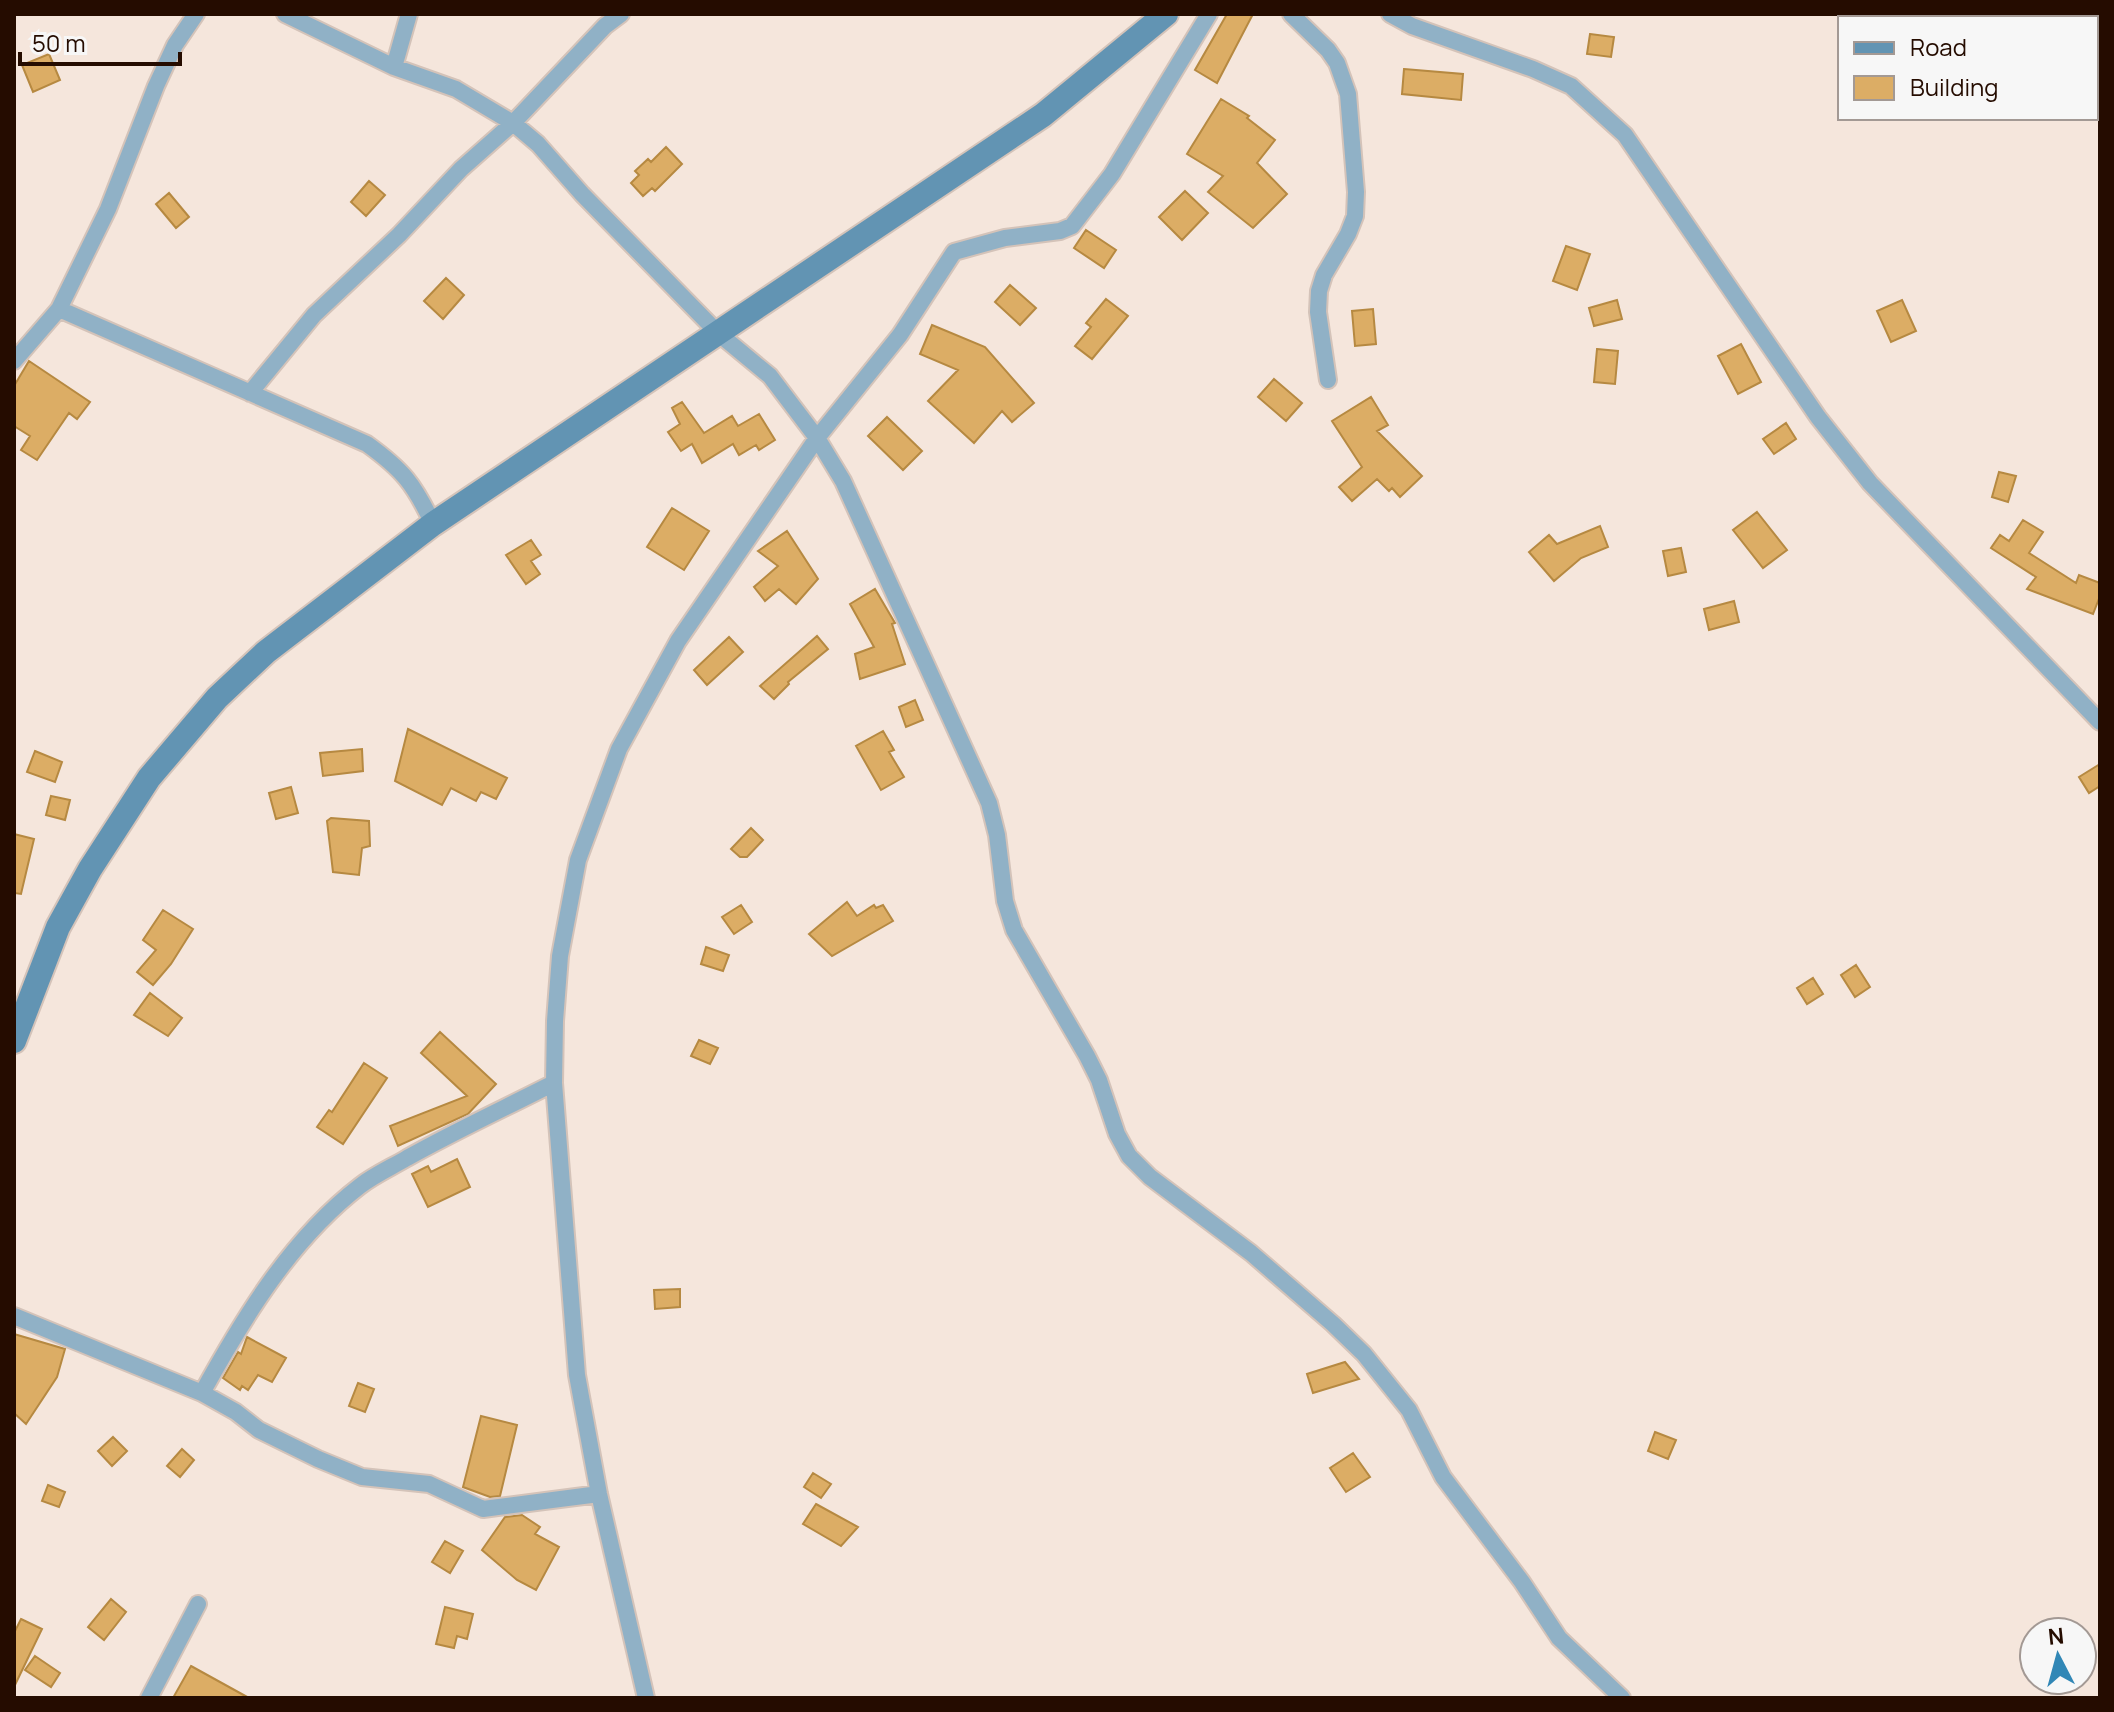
<svg xmlns="http://www.w3.org/2000/svg" width="2114" height="1712" font-family="Manrope,sans-serif">
  <rect width="100%" height="100%" fill="#f5e6dc"/>
  <path fill="#dcad65" stroke="#b68941" stroke-width="2" d="M1227,14h26l-36,69 -22,-13z
    M1590,34l24,3 -3,20 -24,-3z
    M49,54l11,26 -27,12 -11,-27z
    M1404,69l59,5 -2,26 -59,-6z
    M1221,99l28,17 -2,2 28,22 -18,23 30,31 -34,34 -45,-36 15,-16 -36,-22z
    M666,147l16,17 -27,27 -3,-3 -9,8 -12,-13 8,-8 -4,-4 13,-12 3,3z
    M369,181l16,14 -19,21 -15,-14z
    M1185,191l23,22 -26,27 -23,-23z
    M169,193l20,24 -13,11 -20,-24z
    M1086,230l30,20 -12,18 -30,-20z
    M1566,246l24,8 -13,36 -24,-9z
    M446,278l18,17 -21,24 -19,-18z
    M1010,285l26,23 -16,17 -25,-23z
    M1106,299l22,17 -36,43 -17,-13 16,-19 -5,-4z
    M1617,300l5,19 -28,7 -5,-18z
    M1902,300l14,31 -25,11 -14,-31z
    M1373,309l3,35 -21,2 -3,-35z
    M932,325l53,22 49,56 -22,19 -10,-11 -28,32 -46,-42 30,-31 -38,-16z
    M1741,344l20,38 -23,12 -20,-38z
    M1597,349l21,2 -3,33 -21,-2z
    M29,361l61,41 -13,17 -8,-6 -32,47 -16,-10 9,-14 -16,-10v-40z
    M1274,379l28,24 -16,18 -28,-24z
    M1371,397l17,28 -11,6 45,45 -22,21 -8,-9 -3,3 -12,-12 -25,22 -13,-14 23,-20 -30,-46z
    M682,402l22,31 28,-17 6,10 21,-12 16,26 -16,10 -3,-5 -17,10 -6,-11 -31,19 -10,-19 -11,7 -13,-19 12,-8 -8,-16z
    M887,417l35,34 -19,19 -35,-34z
    M1786,423l10,16 -22,15 -11,-15z
    M1999,472l17,4 -8,26 -16,-5z
    M672,508l37,23 -25,39 -37,-23z
    M1757,512l30,38 -24,18 -30,-38z
    M2023,520l20,12 -14,21 47,30 3,-8 21,8v13l-7,18 -66,-25 9,-12 -45,-29 9,-13 9,6z
    M1600,526l8,21 -27,11 -27,23 -25,-29 20,-17 8,9z
    M787,531l31,48 -22,25 -17,-15 -14,12 -11,-14 24,-21 -20,-15z
    M531,540l10,15 -10,6 9,13 -14,10 -20,-29z
    M1681,548l5,24 -18,4 -5,-25z
    M875,589l20,34 -3,1 13,40 -45,15 -5,-25 19,-7 -24,-43z
    M1734,601l5,21 -30,8 -5,-21z
    M817,636l11,13 -40,33 1,2 -15,15 -14,-13z
    M729,637l14,15 -36,33 -13,-15z
    M915,700l8,20 -17,7 -7,-20z
    M408,729l99,49 -11,21 -15,-7 -5,9 -25,-13 -9,17 -47,-24z
    M883,731l11,19 -5,2 15,25 -23,13 -25,-44z
    M362,749l1,22 -40,5 -3,-23z
    M35,751l27,11 -7,20 -28,-10z
    M2100,764v22l-11,7 -10,-16z
    M291,787l7,26 -22,6 -7,-26z
    M51,796l19,4 -5,20 -19,-5z
    M331,818l38,3 1,25 -8,2 -3,27 -26,-3 -6,-51z
    M751,828l12,12 -16,17h-7l-9,-8z
    M14,834l20,5 -13,55 -7,-1z
    M847,902l10,14 17,-11 2,3 7,-3 10,16 -61,35 -23,-22z
    M741,905l11,17 -18,12 -12,-17z
    M163,910l30,19 -22,35 -18,21 -16,-13 19,-22 -13,-10z
    M706,947l23,8 -6,16 -22,-7z
    M1856,965l14,22 -15,10 -14,-22z
    M1813,978l10,16 -16,10 -10,-16z
    M150,993l32,25 -14,18 -34,-21z
    M440,1032l56,52 -28,30 -70,32 -8,-20 77,-30 -46,-43z
    M699,1040l19,8 -8,16 -19,-8z
    M364,1063l23,15 -44,66 -26,-17 12,-17 3,2z
    M457,1159l13,28 -42,20 -16,-33 16,-8 3,6z
    M680,1289v18l-25,2 -1,-19z
    M14,1334l51,15 -8,28 -31,47 -12,-11z
    M247,1337l39,21 -14,24 -14,-7 -10,15 -6,-4 -2,4 -17,-12 15,-26 3,2z
    M1345,1362l14,17 -46,14 -6,-19z
    M358,1383l16,6 -9,23 -16,-6z
    M481,1416l36,9 -17,71 -10,1 -27,-10z
    M1655,1432l21,8 -8,19 -20,-8z
    M113,1437l14,14 -15,15 -14,-15z
    M182,1449l12,11 -14,17 -13,-11z
    M1353,1453l17,24 -24,15 -16,-24z
    M813,1473l18,11 -10,14 -17,-11z
    M48,1485l17,7 -6,15 -17,-6z
    M816,1504l42,23 -17,19 -38,-22z
    M522,1515l18,12 -5,7 24,13 -23,43 -19,-10 -35,-30 23,-33z
    M445,1541l18,10 -13,22 -18,-11z
    M111,1599l15,13 -22,28 -16,-13z
    M445,1607l28,7 -6,25 -10,-3 -3,12 -18,-4z
    M21,1619l21,10 -28,58v-54z
    M35,1656l25,17 -9,14 -26,-17z
    M191,1666l58,32h-76z"/>
  <g fill="none" stroke-linecap="round" stroke-linejoin="round">
    <g stroke="#d4c3b9" stroke-width="20">
      <path id="minor" d="M621,14l-16,12 -92,97 25,21 44,50 136,139 52,43 47,62 -139,203 -59,108 -41,111 -18,96 -5,65 -1,62 23,292 22,119 47,204
        M1209,14l-97,160 -40,52 -12,5 -55,7 -51,14 -54,83 -83,103 26,43 146,322 8,32 8,66 9,29 73,126 12,24 18,54 12,22 21,21 101,76 82,71 31,30 45,56 34,67 79,105 37,56 63,60
        M1291,14l37,36 9,13 11,31 8,98 -1,24 -7,18 -24,41 -5,16 -1,21 10,68
        M1390,14l22,12 121,43 38,17 54,49 193,282 52,66 230,239
        M394,67l15,-53
        M59,309l308,135c36,26 47,40 66,80
        M14,361l45,-52 49,-100 48,-123 19,-41 21,-31
        M250,393l64,-78 85,-80 62,-66 52,-46 -57,-34 -62,-22 -109,-53
        M14,1316l188,77 34,19 23,18 59,29 44,18 67,7 54,25 116,-15
        M202,1393c42,-76 89,-154 158,-207 14,-11 32,-19 47,-28 48,-27 98,-50 147,-75
        M149,1698l49,-94"/>
    </g>
    <g stroke="#d4c3b9" stroke-width="28">
      <path id="secondary" d="M14,1041l44,-114 32,-58 59,-91 68,-80 49,-46 167,-128 610,-409 123,-101"/>
    </g>
    <use href="#minor" stroke="#90b1c6" stroke-width="16"/>
    <use href="#secondary" stroke="#6294b3" stroke-width="24"/>
  </g>
  <rect width="2114" height="1712" fill="none" stroke="#250c00" stroke-width="32"/>
  <rect x="1838" y="16" width="260" height="104" fill="#f7f7f7" stroke="#a39994" stroke-width="2"/>
  <rect x="1854" y="42" width="40" height="12" fill="#6294b3" stroke="#a39994" stroke-width="2"/>
  <text x="1910" y="56" font-size="24" fill="#250c00">Road</text>
  <rect x="1854" y="76" width="40" height="24" fill="#dcad65" stroke="#a39994" stroke-width="2"/>
  <text x="1910" y="96" font-size="24" fill="#250c00">Building</text>
  <g transform="translate(2058 1656) rotate(354)"><circle r="38" fill="#f7f7f7" stroke="#a39994" stroke-width="2"/>
  <path d="M0-6L14 30L0 20L-14 30Z" fill="#3187b6"/>
  <text y="-12" font-size="22" font-weight="bold" text-anchor="middle" fill="#250c00">N</text>
  </g>
  <path d="M20 52v12h160v-12" fill="none" stroke="#250c00" stroke-width="4"/>
  <text x="32" y="52" font-size="24" fill="#250c00" stroke="#f7f7f7" stroke-width="6" paint-order="stroke">50 m</text>
</svg>
